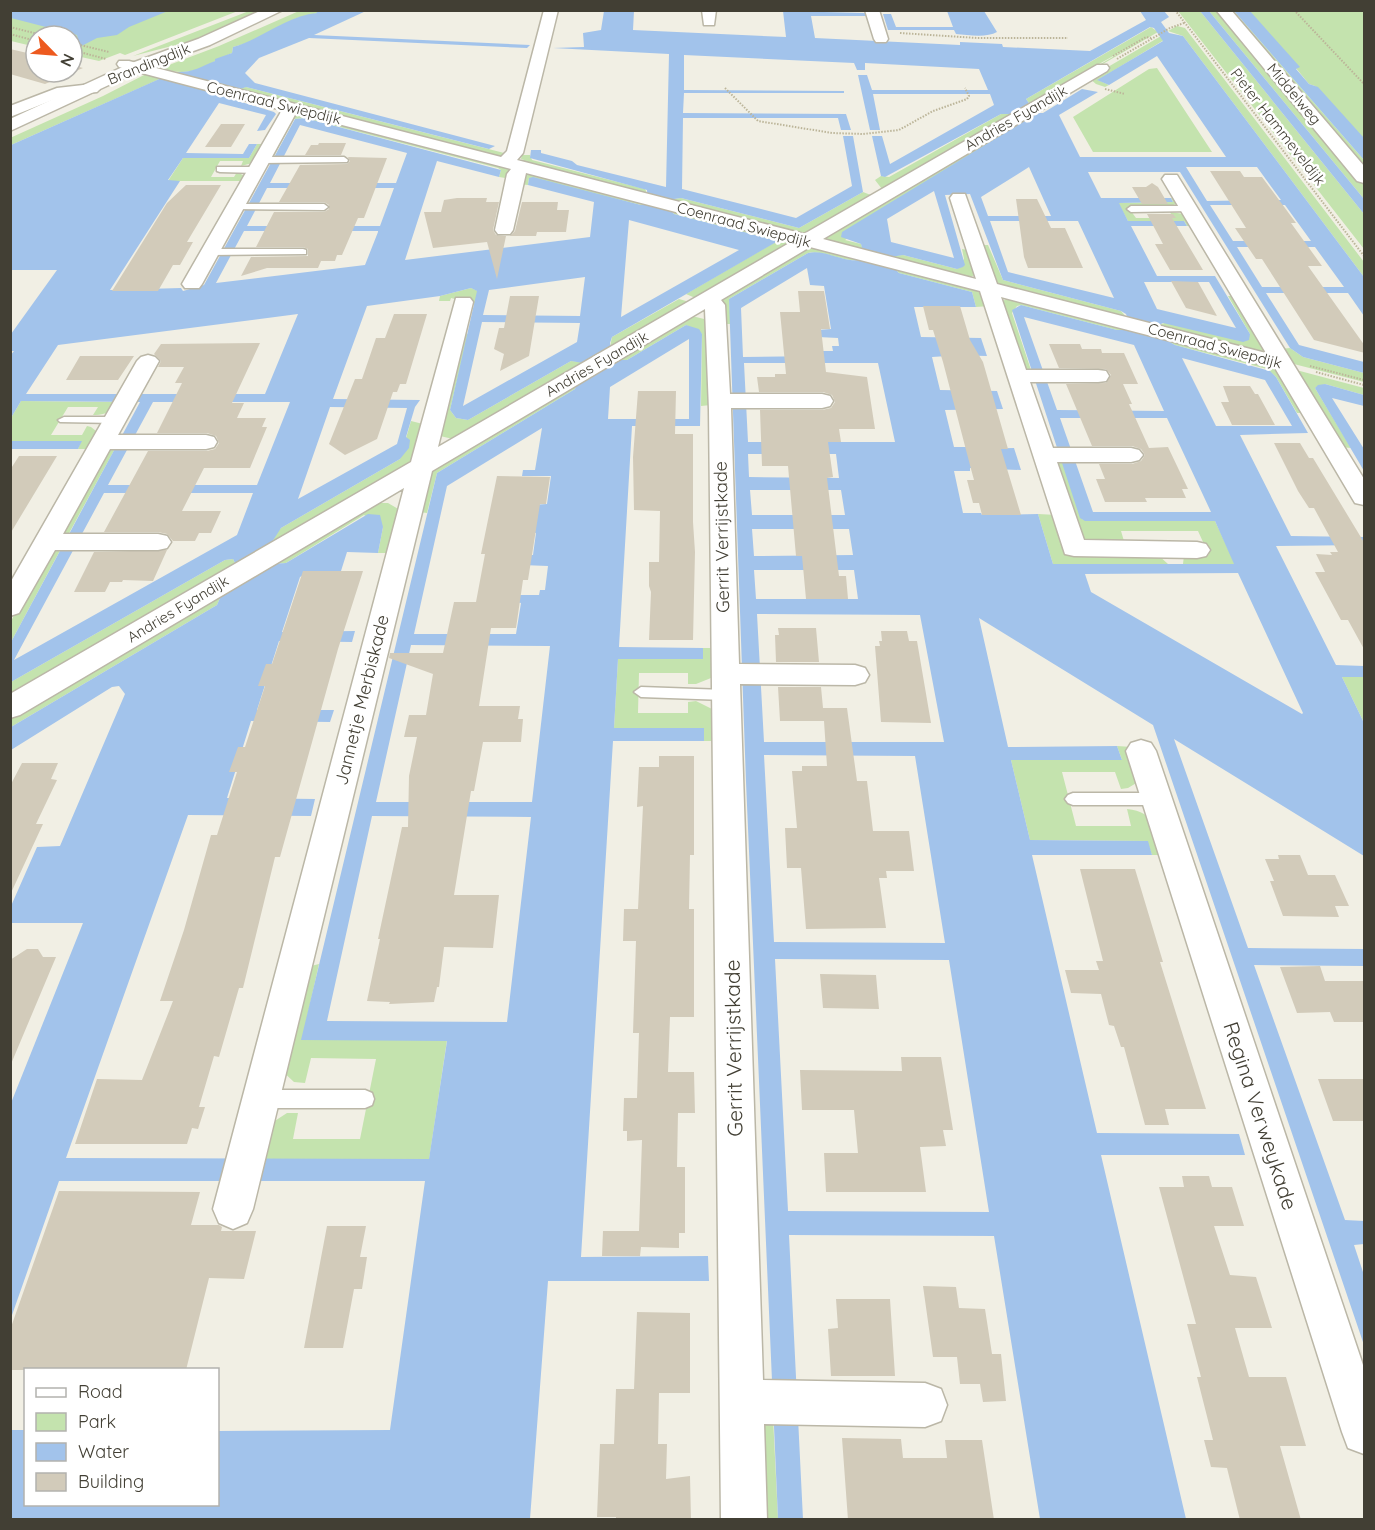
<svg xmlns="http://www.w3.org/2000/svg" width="1375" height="1530" font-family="Quicksand,sans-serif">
  <rect width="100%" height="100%" fill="#f1efe4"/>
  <path fill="#c4e3ae" d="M10,11h228l-113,44 -5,-2 -21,8 -27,-6v-19h-36v11l-25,-6z
    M249,11h20l-66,27 -70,18z
    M299,11h17l2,2 -21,5 -46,24 -18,5 -1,6c-28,12 -39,26 -71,15l58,-22z
    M1178,11h22l164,203v35z
    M1209,11h9l146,174v14z
    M1227,11h7l130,149v11z
    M1249,11h115v132l-49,-57 -6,-2z
    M1177,26l8,2 179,234v15l-181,-241 -15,-5z
    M1151,27l7,5 -119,69h-2l110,-64 -112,63 -6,3 -3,-4z
    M1161,36l3,4 -66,40 11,5 -4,2 -9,-3 -7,-6z
    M1157,68l55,84h-119l-20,-35 76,-48z
    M146,74l16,4 -151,67 -1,-7 93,-42z
    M246,87l262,67 -11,4 -253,-65 4,-2 -8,-3z
    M296,113l216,55 -1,11 -12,-2 2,-7 -3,-2 -193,-50 -11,1 -21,39 -6,-1z
    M1009,113l3,4 -130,72 -7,-9 6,-4 8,1 112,-63z
    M1015,122l1,5 -2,2 -169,111 16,4 3,9 -36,-10 -6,-5z
    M257,144h8l-9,18 -15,4 2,-5h-23l-9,16h23l3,-5 11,6 -6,3h-74l15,-23h66z
    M522,155h8l2,5 113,29 3,6 -129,-31 5,-4 -3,-1z
    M531,174l117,31h-7l-112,-27 -1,7 -10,-1 7,-9z
    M863,192l13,5 -69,38 -136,-32 3,-4 7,-1 118,30z
    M1171,198h8l1,4 -9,4 -43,1 8,11h37l-3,-6 14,2 11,12h-8l-3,-5h-56l-10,-18 55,-1z
    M670,209l114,29 5,6 -85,53h-11l-7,-3 91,-53 -103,-27z
    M813,245l52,14c-18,6 -38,-9 -57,-6l-79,46 2,25h-6l-5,-28 82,-49z
    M983,245h5l15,35 118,31 6,7 -129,-31z
    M962,249l6,1 7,25 -5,2 -78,-17 -1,-4 12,-1 54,14 7,-10z
    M894,268l87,21 8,17 -13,1 -4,-15 -73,-19z
    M471,288l7,3 -3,13 -24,-6 -1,3h-11l1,-5z
    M1228,296h5l33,53 -6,3 -99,-23 -2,-4 8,-3 74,19 9,-7z
    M1009,298l120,32h-12l-96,-25 -4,1 -5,7 20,60 -6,-1 -26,-70z
    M679,299l7,2 -1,7 -75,39 2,-10z
    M692,316l16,4 3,85 -10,1 1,-72 -16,-9 -59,35 -10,1z
    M468,334l-18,76 6,8 12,2 103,-59 12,1 -130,77 -13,-3 21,-101z
    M1164,336l96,25 18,8 25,44h-6l-21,-36 -9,-8 -92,-24 -9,-5z
    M1290,348l13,9 61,16v9l-74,-19 -10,-14z
    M1300,371l64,17v7l-39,-11 -10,4 36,60 -11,-1 -44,-75z
    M577,380l-2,9 -138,84 -10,40 -7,-1 6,-43z
    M21,401l99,1c-5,8 -16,14 -27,13l5,-8h-30l-17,28h31l5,-9 4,1 10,8 -8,14h-15l3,-8h-70v-23z
    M411,421l16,4 -11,40 -144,79 3,-10 6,-6 119,-69z
    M117,445l-50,92 -9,-1 49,-90z
    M1061,458l22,62 132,1 20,43h-52l1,-9h25l-11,-24h-77l3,10h-34l-8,-3 -27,-79z
    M375,503h13l12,7 -8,43h-14l5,-26 -19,-12 -78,48 -16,1z
    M1038,514l19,1 12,39 89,1 10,9h-115z
    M63,545l-52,97v-21l40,-74z
    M233,559l2,4 -2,4 -222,135v-20l214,-122z
    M224,589l-7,16 -206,122 -1,-12z
    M703,648h13v28l-20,8h-8v-11h-49l-1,40h50v-11l8,-1 20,10 1,30h-13v-13h-90l4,-69h85z
    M1342,677h22v46z
    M1117,746l15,1 6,35 -10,6 -7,1 -6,-17h-53l14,54h55l-4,-17c29,3 30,22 38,46h-13l-5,-14 -117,-1 -19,-80h111z
    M319,964l-17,76h145l-18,120 -173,-1 8,-31 23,-15h11l-5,26h67l16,-80 -65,-1 -6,25 -11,-1 -15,-14 24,-100z
    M773,1417l5,102h-21l4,-100z"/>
  <path fill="#a2c3eb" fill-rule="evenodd" d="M10,11l1,-1 157,1 -39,16 -12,8 -20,3 -25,13v-10l6,-2 -1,-4 -66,-17z
    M316,11h50l-52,24 216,10 -3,3 -218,-10 -50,20 -14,15 10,10 240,63 -6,3 -243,-62 -24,9 52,16 2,2 -11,16 -8,1 9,-16 -47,-12 -33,50 57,1 6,-10h8l-8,14h-66l-15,22 12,1 -70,109 71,-2 2,3 21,-6 91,-166 10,-1 196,52 -2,7 -62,-16 -32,99 185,-23 4,-35 -66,-17 1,-7 4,-1 108,28h7l-1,-15 -117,-32 1,-8h10v3l31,8 5,4 89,22 3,-133 -116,-6 31,-1 -1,-14 18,-3 3,-19h30l-1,19 153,7 -3,-26 82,2 1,3h-55l4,22 145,7v-3l42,2 1,3 87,4 56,-31 -6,-9h24l5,6 -8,5 8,11 14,3 181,241v39l-16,-23h-82l33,52 65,17v11l-61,-16 -13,-9 -110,-176h-92l13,26h70l2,4 -54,1 9,18h56l3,5h-56l26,50h58l35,58 -1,6 -6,2 -80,-19 -4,2 7,15 9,5 95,26 6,6 32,56 -68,2 51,101 73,1v8l-88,1 60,119 28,1v11h-22l22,46v133l-190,-117 74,209 116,1v17l-110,-1 91,255 19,1v23l-10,1 10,30v70l-211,-620 -174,-107 29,129 109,-1 5,14h-111l19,80 118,1 4,14h-120l65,278 142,1 6,21h-144l85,364h-146l-46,-283 -205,-1 14,284h-25l-32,-737 -17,-483 79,-46c19,-4 38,12 57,6l-4,-15 -20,-7 1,-5 174,-106 -6,-12h-9l-116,63 -4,-1 -9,-40h10l8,28 104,-59 -4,-11h-117l7,36h-10l-12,-55h9l5,15h116l-9,-21 -114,-6v7h-8l-3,-7 -170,-8v35l160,1v2h-160l-1,20 163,1 5,16h-10l-3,-12h-155l-1,71 114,29 56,-32 -9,-50h10l10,56 -64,36 -118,-30 -7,1 -4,10 4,5 104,27 -166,96 -2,6 2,17h15l59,-35 13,4 3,5 -2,92h-68l-13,221 84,1v11h-85l-4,69h90v13h-91l-32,516 127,-1 1,25h-161l-18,238h-519v-89h14l1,74h192v-73l172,-1 35,-249h-366l-48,137v-215l72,-180h-72v-17l26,-59 23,-1 65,-152 -6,-8 -7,1 -101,63v-23l206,-122 18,-42 -2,-4 -8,1 -214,122v-40l129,-240 -119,-1 -10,17 -1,-62 4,-5h-3v-17l46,-64h-46v-125l164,-73c17,1 25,-5 40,-11v-2l17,-6 1,-6c29,-8 53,-31 84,-34zM1150,27l4,1 9,13 -66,39 12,5 48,-29 69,101h-146l-21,-42 39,-23 -16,-3 -39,24h-7l-10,-14zM300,125l107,28 -11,30h-126zM1029,167l22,49h-63l-7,-19zM1186,167h71l24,33 -74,1zM267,188h127l-14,38h-133zM934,191l20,67 -63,-16 -4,-23zM970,194l33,86 118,31 5,3 5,13 -2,3h-12l-96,-25 -9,5 68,208 5,3h130l19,43h-181l-15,-50 -56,1 -1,-2h-18l-9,-42h16v-3l51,2 -7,-22 -43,1 -1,-2h-16l-9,-37 58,-1 -6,-18 -57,-1 -8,-33 15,-1v-1l40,1 -6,-18 -60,-1 -7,-30h62l-4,-15 -73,-19 -5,-5 -3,-11 12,-2 54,14 6,-2 2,-2 -20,-70zM1210,205h75l26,36h-78zM629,220l110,30 -118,67zM990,221h88l36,77 -106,-26zM244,231h134v1l-13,33 -149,18zM1237,247h78l29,40h-82zM807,268l3,17 14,1 7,43 -14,1 1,7 20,1 1,8h-7l1,5h-13v5l-77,1 -2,-49zM585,277l-5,39 -97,-1 6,-25zM1144,282h65l27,46 -79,-19zM471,288l6,3 -27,119 6,8 12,2 103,-59 12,2 -8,26 -138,84 -136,567 146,1 -18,118 -363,-1 122,-343 123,1 4,-17 -88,-1 24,-77 79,1 4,-12h-77l22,-69 73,1 3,-11 -73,1 18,-55 10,-6h31l6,-19 31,1 5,-26 -3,-12 -12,-1 -82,49 -16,1 2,-22 9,-14 119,-69 9,-11 1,-8 -4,-3 9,-30 5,-7 -87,-1 34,-93 73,-10zM298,314l-33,80h-239l32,-49zM1024,317l110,28 30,66 -107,-1zM482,322l98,1 -3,19 -114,64zM689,339v80h-81l2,-32zM1182,358l83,22 27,46h-76zM744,363h134l17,79h-147zM153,402h137l-33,83h-149zM330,407l77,1 -10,36 -99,55zM1060,418h107l44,94h-118zM542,428l-7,42h-12l-1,6h29l-4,28 -16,1 -4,27 9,1 -3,22h-10l-1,10 26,1 -3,24h-5l-1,5h-22l-1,7 5,1 -5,31h-102l33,-148zM836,454l3,24 -90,-1 -1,-23zM750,490h91l4,25h-93zM104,493h149l-16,42 -223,125zM752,529h97l4,26 -99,1zM754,570h100l4,29h-102zM1238,573l65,140 -1,1 -211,-122 -6,-18zM757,614l163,1 24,127h-180zM411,645l139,1 -18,156h-156zM764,755l151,1 30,187 -171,-1zM372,816l159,1 -24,205 -180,-1zM775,959l174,1 40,252 -201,-1z
    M947,11h37l13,21c-10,6 -29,3 -41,2l-2,-4h-66l-5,-16h8l5,13h57z
    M1200,11h9l155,188v15z
    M1234,11h16l50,56 -4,2 13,15 9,3 46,51v22z
    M1325,384l39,11v11l-32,-8 32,51v22l-49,-83 3,-3z
    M11,441h71l-4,8h-67z"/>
  <path fill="#d2cbba" d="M10,49l26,6v17h36v-7l11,3 -38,16 -35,-10z
    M221,124h24l-14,23h-26z
    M319,143h27l-5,12h-36l6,-10h7z
    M348,157l39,1 -23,60h-6l-16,37h-5l-2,6h-14l-3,7h-51l-26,8 10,-19 57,-1v-7l-5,-2h-47l18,-35h50l5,-3v-4l-5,-3h-45l21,-37 47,-1 3,-3z
    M1210,171h30l4,6h18l34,46h-5l31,43h-14l57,80v7l-51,-13 -52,-81h-6l-21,-31h11z
    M1152,183l6,4 10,17h-26l-10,-17h14z
    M186,185h35l-34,57h6l-13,23h-7l-15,26h-46l55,-88z
    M457,198h30l-1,4h13l-6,28 3,5 10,1 -9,43 -10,-37 -54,6 -9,-36h17l3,-12z
    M1016,199h21l14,29h14l18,40h-55l-4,-11z
    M522,202h36l-1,8h12l-3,22h-29l-1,4h-26l5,-5z
    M1147,214h26l3,4h-4l31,52h-33l-15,-26h8z
    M1171,281l27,1 19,34 -31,-8z
    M798,291h26l6,38h-9l5,43 41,5 8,52h-36l2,13h-13l5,35 -6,1 12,98h7l2,23h-42l-4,-43h-6l-8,-90h-26l-2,-56h62l9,-2 4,-6 -3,-7 -9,-3h-64l-2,-15h18v-3h11l-6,-62h20z
    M510,296h29l-10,60 -29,15 4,-17 -10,-5 5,-21h5z
    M923,306h37l10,34 13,22 25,87h-7l20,66h-39l-3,-12h-6l-6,-23h7l-3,-11 -28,-107 -10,-32h-4z
    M394,314h33l-21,70h-6l-3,8h-4l-16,47 -32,16 -16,-11 26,-65h7l14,-41h9z
    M260,343l-28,60h12l-7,15h29l-4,9h5l-17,41h-46l-22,43h39l-10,22h-12l-4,8h-22l-6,-7 -9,-2h-54l44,-81h59l8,-2 4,-6 -3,-7 -9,-3h-50l25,-50h-7l9,-16h-26l3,-6 -7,-7 7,-10z
    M1049,344h31l2,5h19l1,4h22l14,31h-15l9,20h-3l20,44 19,-1 20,42h-6l4,9h-41l2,4h-42l-9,-23h9l-6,-15h33l9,-3 4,-6 -4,-6 -9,-3h-40l-26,-62 40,-1 5,-8 -5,-6 -47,-1z
    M80,356h54l-16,24h-52z
    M1223,386h27l5,8h3l17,31h-43l-11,-23h8z
    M638,391h38l-1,43h18v88l2,30 -2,88h-44l2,-48 -2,-6v-24h10l1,-51 -26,-1 -1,-53z
    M1274,443h26l9,15h4l52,86v107l-17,-31h-7l-26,-48h10l-9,-18 16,1 -2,-3h8l-24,-44h-5l-11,-17z
    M19,456h38l-47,78v-64z
    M497,476l53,1 -4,27h-6l-12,76h-5l-7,48h-25l-12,78h41l-2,13h5l-2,23h-38l-9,49h-3l-17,104h45l-6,53 -49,-1 -5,40h-2l-3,15 -45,2 1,-2 -23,-1 13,-62h-2l24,-112h6l1,-51 8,-39h-13l5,-22h17l7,-41 -44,-16 1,-5h53l11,-51h22l9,-48h-4z
    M167,550l-14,31 -30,-1 -1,2h-12l-5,10h-31l20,-40z
    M303,571h60l-25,78 -58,208h-5l-32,131h-4l-20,69 -5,-1 -15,51h6l-7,22 -6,-1 -5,16h-112l22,-65 45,1 31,-79h-13l24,-71 27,-95h6l20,-63h-8l9,-25h7l20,-61h-7l8,-22h6z
    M778,628h38l3,34h-43l-1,-27h4z
    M881,631h26l2,10h8l14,82 -50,-1 -6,-76h5l-1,-5h3z
    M778,687h43l2,21h24l10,73h10l6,50h36l5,40h-28l1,7h-8l7,50 -80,1 -5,-61h-14l-2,-40h12l-5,-57h10v-5h25l-3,-45h-44z
    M659,756h35v99h-4l-1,54h5v108h-24l-2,55h26l1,41h-17l-1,54h8v66h-6v15l-38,-1 -1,9h-38l1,-25h36l3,-91 -15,1v-10h-4l1,-33h13l2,-65h-6l3,-92h-13l1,-32h14l5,-103 -6,1 2,-40h20z
    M22,763h36l-7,16 6,1 -21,44h7l-33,71v-109z
    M1278,855h22l8,20h27l14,31h-14l4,11 -56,-1 -13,-35h4l-9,-22h14z
    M1080,869h55l28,93h-3l46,147h-41l4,16h-24l-21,-78h-3l-7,-21 -5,-1 -8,-31 -30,-1 -6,-23h34l-3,-9h7z
    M27,949h11l5,8h13l-45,107 -1,-104z
    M1320,966l5,15h40v41h-31l-4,-10 -33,1 -17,-46z
    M820,974l56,1 3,34 -56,-1z
    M901,1057h40l12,73h-10l3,16 -26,1 6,45h-100l-2,-39h34l-4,-43h-52l-2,-40 102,1z
    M1318,1079h47v42h-32z
    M1182,1176h27l3,11h20l12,39h-30l16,49 26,2 16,51h-37l14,49h37l20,69h-26l21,74h-61l-13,-52 -16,-1 -7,-27h9l-16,-63h4l-14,-53h9l-37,-137h25z
    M59,1191l141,1 -9,33h28l3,2 -1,4h35l-12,48 -35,-1 -23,92h-176v-40z
    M327,1226h39l-6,31h7l-5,32h-8l-11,59h-39z
    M923,1286l33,1 3,21 26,1 7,45h9l5,47 -23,1 -3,-18h-20l-3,-27h-24z
    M836,1299h54l5,77h-64l-3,-47 10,-1z
    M637,1312l53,1v80h-31l-1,51h9l-1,35 24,-3 1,44h-75v-3h-19l3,-73h14l2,-55h18z
    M842,1438l59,1 2,19h44l-2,-18h37l12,80h-146z"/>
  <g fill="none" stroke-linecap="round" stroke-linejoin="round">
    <g stroke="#bbb7a7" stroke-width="3">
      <path id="service" d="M344,157l4,3 -1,2 -85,1 -4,-3 4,-3z
        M217,167h39l4,3 -4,3 -36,-1 -3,-1z
        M233,204h91l4,3 -4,3 -88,-1 -3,-1z
        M1189,206l4,3 -1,2 -61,1 -4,-3 4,-3z
        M303,249l3,1v4l-96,1 -5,-3 5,-3z
        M64,417h51l6,3 -6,3 -55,-1 -2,-2z
        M641,687l84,3 7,5 -7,5 -84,-3 -7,-5z
        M1073,793h84l5,2 3,4 -3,4 -5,2h-84l-5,-2 -3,-4 3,-4z
        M261,1090h104l7,3 2,6 -2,6 -7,3h-104l-7,-3 -2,-6 2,-6z"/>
    </g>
    <g stroke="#bbb7a7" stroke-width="3">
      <path id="minor" d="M544,10h14l-35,143 -6,7 287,74 293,-169h10l2,3 -2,3 -284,168 153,40 -26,-81 3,-4h12l32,90 269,69 -104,-174 3,-4h12l187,304v26l-9,-2 -3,-5 -77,-130 -274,-71 25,73h72l8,1 3,5 -3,5 -8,1h-68l23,66h78l8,2 4,5 -4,5 -8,2h-74l27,78 113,2 9,2 4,6 -4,6 -9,2 -123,-2 -9,-2 -85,-263 -170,-44 -89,53 4,5 5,89h92l8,2 3,5 -3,5 -8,2h-91l8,256 116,1 10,3 4,7 -4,7 -10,3 -115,-1 23,696 162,3 16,6 6,16 -6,16 -16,6 -161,-3 3,96h-46l-12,-1110 -4,-101 -273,162 -179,738 -6,14 -14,6 -14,-6 -6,-14 191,-721 -384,227 -10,3v-24l401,-232 45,-164h14l3,4 -35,145 353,-205 -265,-69 -13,57 -3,4h-12l-3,-4 12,-56 4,-5 -215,-56 -94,171 -3,4h-14l-3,-4 100,-174 -163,-43 -2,-3 2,-3h10l372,96 6,-6z
        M702,10h14l-2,15h-10z
        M865,10h14l9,29 -2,3h-10l-2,-3z
        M92,84l5,2 3,3 -3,3 -32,3 -55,22v-11l47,-18z
        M148,355l7,2 4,4 -41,74h88l8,2 3,5 -3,5 -8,2h-96l-47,85h95l9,2 4,6 -4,6 -9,2h-103l-36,63 -9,3v-33l127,-222 4,-4z
        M1141,740l10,3 5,8 208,617v86l-16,-6 -6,-16 -216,-681 5,-8z"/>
    </g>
    <g stroke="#bbb7a7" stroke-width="3">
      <path id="tertiary" d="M262,10h21l-73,35 -69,25 -131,61v-12l119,-55 69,-25z
        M1216,10h15l133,156v17l-7,-2z"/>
    </g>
    <path stroke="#bcb599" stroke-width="2" stroke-dasharray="1.5 1.5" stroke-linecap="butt" d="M1175,10l189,246
      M1294,10l70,74
      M10,27l36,9
      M900,33l77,5h91
      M10,34l26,7
      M72,43l37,9
      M72,50l34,9
      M1113,56l33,-19 5,1
      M1117,59l53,-31 14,-5
      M725,88l33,33 74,12 31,1 36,-4 34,-19 34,-12 2,-3 -4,-8
      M1105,89l20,5
      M1310,366l54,14
      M1316,372l48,13"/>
    <use href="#service" fill="#fff" fill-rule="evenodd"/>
    <use href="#minor" fill="#fff" fill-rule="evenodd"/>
    <use href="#tertiary" fill="#fff" fill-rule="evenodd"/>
  </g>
  <g text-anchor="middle" stroke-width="5" stroke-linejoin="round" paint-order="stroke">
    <g font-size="15" fill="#423f34" stroke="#fff">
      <text transform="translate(149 64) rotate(-22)" y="5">Brandingdijk</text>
      <text transform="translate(1294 94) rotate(50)" y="5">Middelweg</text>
      <text transform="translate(274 103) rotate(14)" y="5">Coenraad Swiepdijk</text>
      <text transform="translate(1016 118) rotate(-30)" y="5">Andries Fyandijk</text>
      <text transform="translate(1278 127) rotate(52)" y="5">Pieter Hammeveldijk</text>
      <text transform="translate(744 225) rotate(15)" y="5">Coenraad Swiepdijk</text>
      <text transform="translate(1215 346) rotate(15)" y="5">Coenraad Swiepdijk</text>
      <text transform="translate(597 364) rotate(-30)" y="5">Andries Fyandijk</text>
      <text transform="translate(178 609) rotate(-31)" y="5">Andries Fyandijk</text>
    </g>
    <g font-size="18" fill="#423f34" stroke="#fff">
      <text transform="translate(722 537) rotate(-91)" y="6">Gerrit Verrijstkade</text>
      <text transform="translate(362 700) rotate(-76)" y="6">Jannetje Merbiskade</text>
    </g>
    <g font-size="21" fill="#423f34" stroke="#fff">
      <text transform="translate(734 1048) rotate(-91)" y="7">Gerrit Verrijstkade</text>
      <text transform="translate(1260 1116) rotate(72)" y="7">Regina Verweykade</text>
    </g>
  </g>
  <rect width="1375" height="1530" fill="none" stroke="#423f34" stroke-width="24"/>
  <rect x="24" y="1368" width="195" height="138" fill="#ffffff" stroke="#b3b2ae" stroke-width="1.5"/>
  <rect x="36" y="1388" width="30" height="9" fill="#ffffff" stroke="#b3b2ae" stroke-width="1.5"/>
  <text x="78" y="1398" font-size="18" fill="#423f34">Road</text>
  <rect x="36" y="1413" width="30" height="18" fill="#c4e3ae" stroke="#b3b2ae" stroke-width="1.5"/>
  <text x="78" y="1428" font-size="18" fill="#423f34">Park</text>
  <rect x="36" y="1443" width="30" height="18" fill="#a2c3eb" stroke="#b3b2ae" stroke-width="1.5"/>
  <text x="78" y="1458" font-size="18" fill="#423f34">Water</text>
  <rect x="36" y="1473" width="30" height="18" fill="#d2cbba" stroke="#b3b2ae" stroke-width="1.5"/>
  <text x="78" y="1488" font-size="18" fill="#423f34">Building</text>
  <g transform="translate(54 54) rotate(115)"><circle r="28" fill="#ffffff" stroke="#b3b2ae" stroke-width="1.5"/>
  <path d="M0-4.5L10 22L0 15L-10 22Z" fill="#ed5a1f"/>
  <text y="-9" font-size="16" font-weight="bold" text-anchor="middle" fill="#423f34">N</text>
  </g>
</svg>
